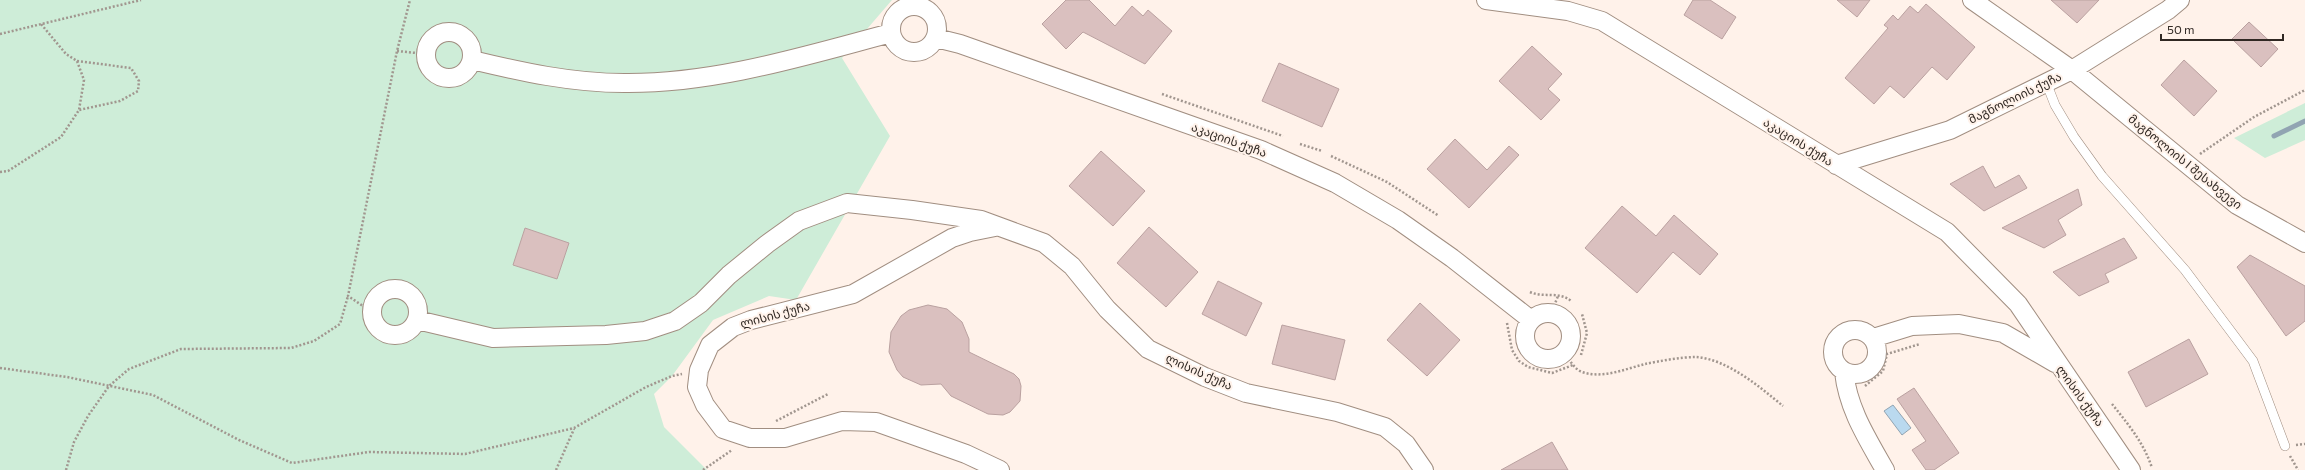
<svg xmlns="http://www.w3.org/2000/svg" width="2305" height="470" font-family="Commissioner,'Noto Sans Georgian',sans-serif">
  <rect width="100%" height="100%" fill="#fff2ea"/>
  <path fill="#ceedd8" d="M0,0h892l-50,58 48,78 -94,164 -27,-4 -56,24 -41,56 -18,18 10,33 43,43h-707z
    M2305,103v37l-40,18 -31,-20z"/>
  <path fill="#bad9ef" stroke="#91a4b2" d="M1893,405l18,23 -9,7 -18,-24z"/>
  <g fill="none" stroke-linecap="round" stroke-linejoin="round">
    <path stroke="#91a4b2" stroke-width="5" d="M2274,136l31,-15"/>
  </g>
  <path fill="#dac0bf" stroke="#baa1a0" d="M1066,0h23l26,26 17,-20 11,10 5,-6 24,21 -27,33 -62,-32 -17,17 -24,-25z
    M1693,0h17l26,17 -14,22 -38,-24z
    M1837,0h33l-13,17z
    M2051,0h48l-22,23z
    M1926,4l49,43 -28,33 -15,-13 -28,31 -14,-12 -16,18 -29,-26 43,-50 -4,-3 9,-10 5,5 12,-14 8,7z
    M2249,22l29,27 -17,18 -29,-28z
    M1532,46l30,28 -14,15 12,11 -19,20 -42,-39z
    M2184,60l33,31 -23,25 -33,-31z
    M1279,63l60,26 -17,38 -60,-26z
    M1455,139l32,31 22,-24 10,9 -50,53 -42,-39z
    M1101,151l44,40 -32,35 -44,-40z
    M1983,166l12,22 24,-13 8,13 -43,23 -34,-27z
    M2078,189l4,16 -24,15 8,15 -22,13 -42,-20z
    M1622,206l34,30 18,-21 44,39 -18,21 -27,-23 -36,41 -52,-45z
    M1149,227l49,45 -32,35 -49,-44z
    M525,228l44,15 -12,36 -44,-14z
    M2124,238l13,20 -32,16 4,8 -30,14 -26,-24z
    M2250,255l55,31v35l-19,15 -49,-69z
    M1218,281l44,22 -16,33 -44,-22z
    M1420,303l40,37 -33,36 -40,-36z
    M928,305l19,4 15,13 7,17v13l45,22 5,5 2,7 -1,15 -10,11 -7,3 -15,-1 -37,-18 -10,-12 -20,1 -18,-8 -6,-7 -8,-18 2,-20 10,-16 8,-6z
    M1282,325l63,15 -10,40 -63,-16z
    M2189,339l19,35 -62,33 -18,-35z
    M1914,388l45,65 -25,17h-8l-14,-20 14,-9 -29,-42z
    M1552,442l16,28h-67z"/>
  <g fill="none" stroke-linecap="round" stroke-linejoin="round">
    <g stroke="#a18e81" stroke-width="10">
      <path id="lane" d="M2046,82l9,23 19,32 28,39 83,94 68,91 32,85"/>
    </g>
    <g stroke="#a18e81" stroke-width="20">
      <path id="street" d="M1486,0l82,11 34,10 345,211 71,72 113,166
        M1972,0l100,70 165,135 68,38
        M891 29a23 23 0 1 1 46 0a23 23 0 1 1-46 0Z
        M426 55a23 23 0 1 1 46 0a23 23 0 1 1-46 0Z
        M936,38l24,6 301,106 74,33 63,37 54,38 79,62
        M472,60c50,12 100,23 152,23 91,1 180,-27 267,-50
        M1836,165l114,-35 122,-60 96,-60 12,-10
        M995,227l-25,5 -18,6 -99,56 -102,26 -18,7 -23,18 -11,25 -2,17 8,18 18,24 27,9h35l57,-17 34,1 90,32 34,16
        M372 312a23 23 0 1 1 46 0a23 23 0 1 1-46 0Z
        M1525 336a23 23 0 1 1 46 0a23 23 0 1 1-46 0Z
        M417,320l76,18 113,-3 39,-4 30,-10 26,-18 28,-28 38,-31 32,-23 48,-18 65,7 69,10 63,23 28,23 35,43 41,40 57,28 41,16 91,19 48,15 21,17 18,26
        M1833 352a22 22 0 1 1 44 0a22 22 0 1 1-44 0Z
        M1873,338l39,-12 47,-2 44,9 52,30
        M1844,372c4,37 23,66 41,98"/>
    </g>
    <path stroke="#a1968f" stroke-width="2.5" stroke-dasharray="2 2" stroke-linecap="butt" d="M0,34l141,-34
      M397,51l29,3
      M77,61l54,7 8,13 -1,10 -18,10 -41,9
      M1162,94l121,42
      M1300,144l22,7
      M2200,154l54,-37 51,-27
      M1331,156l56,26 52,34
      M0,172l8,-1 53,-34 18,-27 5,-30 -7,-19 -11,-7 -25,-30
      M1530,292c13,6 30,-1 41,9
      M1554,306l4,-10
      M372,312l-24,-16 49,-245 13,-51
      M1507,323l5,27 7,11 9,6 24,6 21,-8
      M1564,352c5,7 10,17 18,20 21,7 43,-3 63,-8 15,-3 36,-7 51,-7 31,2 64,30 87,49
      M1581,355l6,-22 -5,-19
      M0,368l67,9 86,18 86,45 53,23 77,-11 96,2 109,-26 72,-41 26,-11 10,-2
      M1865,386l18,-15 4,-17 33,-10
      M2112,404c16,20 32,39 40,64
      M776,421l52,-27
      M2296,445l9,-1
      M2290,456l8,14
      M66,470l8,-28 14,-26 21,-30 20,-17 52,-20 110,-1 23,-7 26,-17 8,-28
      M556,470l18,-41
      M703,470l29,-20"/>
    <use href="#lane" stroke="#fff" stroke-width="9"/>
    <use href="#street" stroke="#fff" stroke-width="18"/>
  </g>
  <g text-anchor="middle" stroke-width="4" stroke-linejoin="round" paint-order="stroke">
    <g font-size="12" fill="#302823" stroke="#fff2ea">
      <text transform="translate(2015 98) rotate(-26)" y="4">მაგნოლიის ქუჩა</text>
      <text transform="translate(1229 140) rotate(20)" y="4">აკაციის ქუჩა</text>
      <text transform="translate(1798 142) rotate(32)" y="4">აკაციის ქუჩა</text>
      <text transform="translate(2185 162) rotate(39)" y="4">მაგნოლიის I შესახვევი</text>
      <text transform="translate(775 315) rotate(-15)" y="4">ლისის ქუჩა</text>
      <text transform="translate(1199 372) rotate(24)" y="4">ლისის ქუჩა</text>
      <text transform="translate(2080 396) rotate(54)" y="4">ლისის ქუჩა</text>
    </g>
  </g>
  <path d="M2161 34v6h122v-6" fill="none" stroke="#302823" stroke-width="2"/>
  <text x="2167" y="34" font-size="12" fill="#302823" stroke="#fff2ea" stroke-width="3" paint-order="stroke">50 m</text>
</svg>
